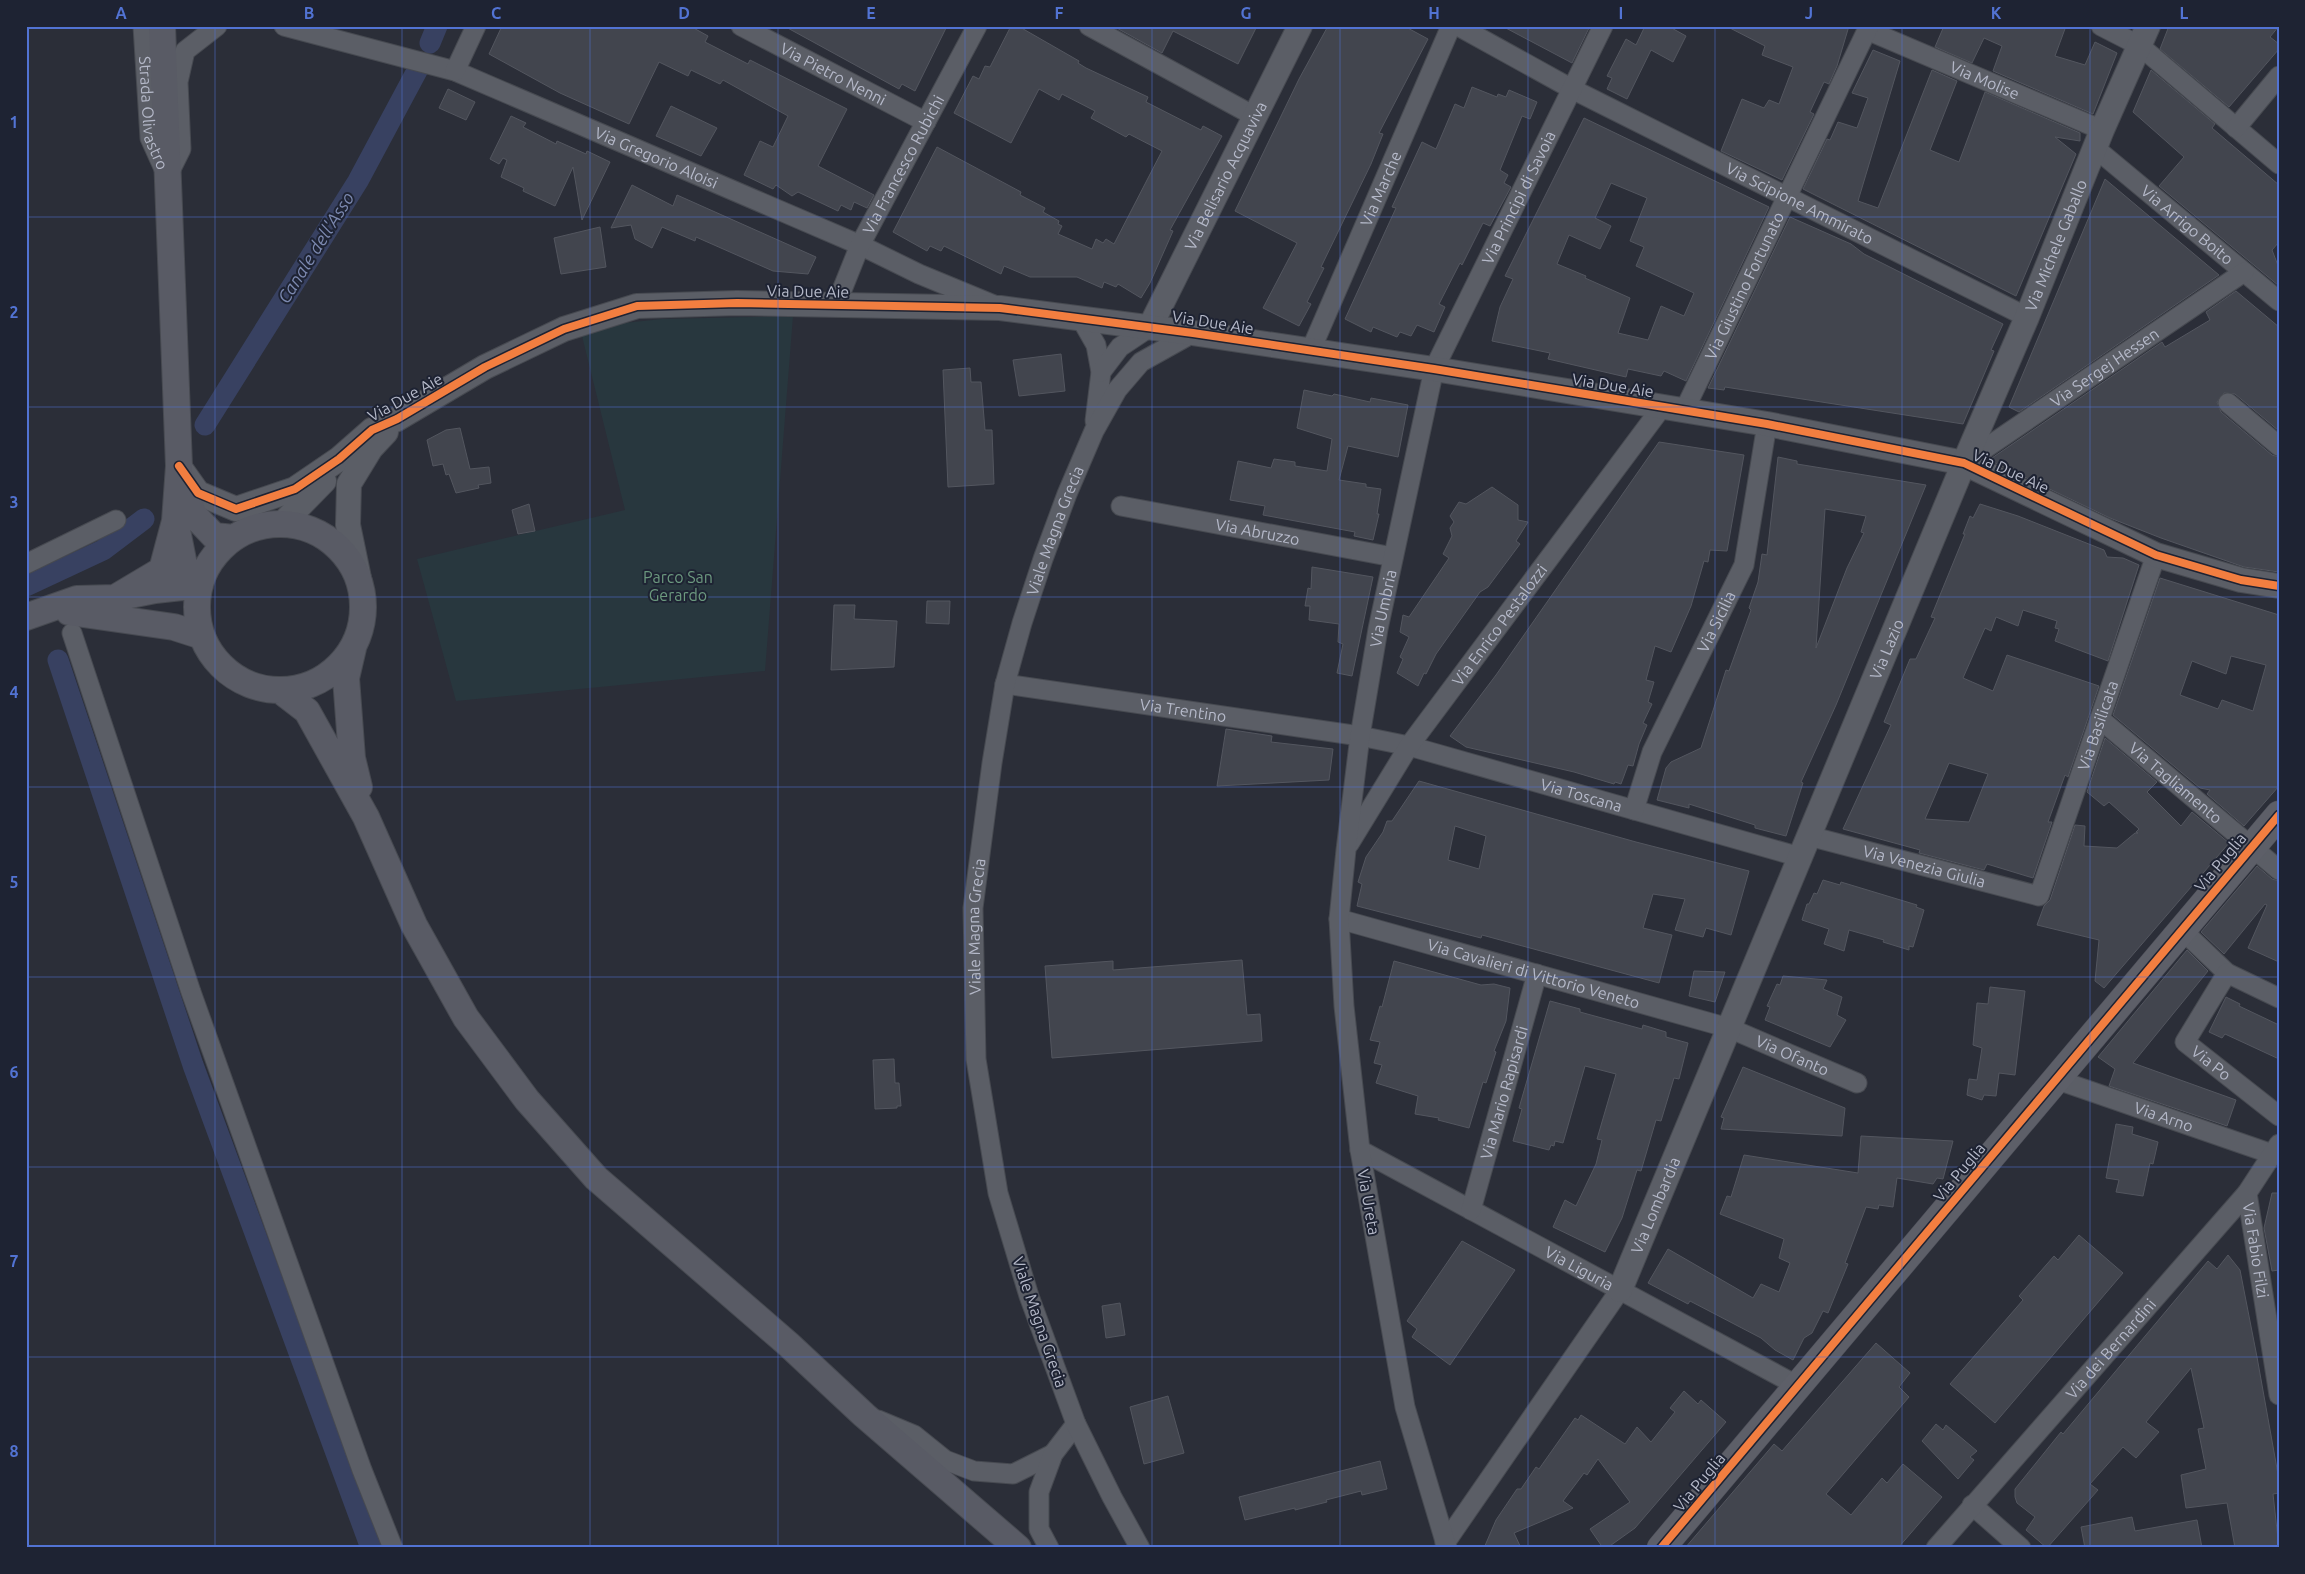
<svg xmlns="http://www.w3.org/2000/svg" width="2305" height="1574" font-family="Ubuntu,sans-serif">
  <rect width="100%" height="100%" fill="#2b2e38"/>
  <path fill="#28373e" d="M793,316l-28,355 -309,30 -39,-142 208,-49 -43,-174 42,-13 38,-4z"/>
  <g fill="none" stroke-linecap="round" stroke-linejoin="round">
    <path stroke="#384161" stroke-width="21" d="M430,43l7,-17
      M205,425l153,-244 61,-114
      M26,586l77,-36 41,-31
      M58,660l135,405 178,483"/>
  </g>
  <path fill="#42454e" stroke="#53565f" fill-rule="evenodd" d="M502,26h188l18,10 -3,6 43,22 2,-4 97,49 -29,57 56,29 -7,13 -13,-6 -3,8 -10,-5 -3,6 -40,-19 -6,4 -16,-11 -3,4 -29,-14 16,-34 13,6 15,-31 -65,-36 -3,4 -29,-14 -3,6 -29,-14 -30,62 -69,-31 -71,-39z
    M784,26h163l-32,65 -13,-7 -3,5z
    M1011,26h7l61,35 -1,2 8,5 62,29 -2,5 55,28 2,-4 19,10 -52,94 3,1 -23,52 -9,15 -23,-14 -2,3 -12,-5 -2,6 -25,-11h-47l-26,-11 -3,8 -57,-28 -3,5 -11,-5 -3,5 -34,-19 44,-85 84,45 -1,3 25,13 -2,4 16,9 -1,3 4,2 -4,8 34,15 4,-10 7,4 3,-4 8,5 48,-93 -33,-17 -3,3 -35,-19 4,-7 -33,-17 -3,6 -20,-11 -28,54 -57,-30 19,-37 6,3 6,-13 5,1z
    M1113,26h144l-19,38 -65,-33 -11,22z
    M1328,26h76l24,13 -49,94 4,1 -12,30 -50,103 3,1 -17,34 4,2 -12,22 -36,-18 34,-65 -62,-32 64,-132z
    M1502,26h88l-18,37z
    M1645,26h23l18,10 -13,26 -22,-12 -24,49 -20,-10 5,-11 -5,-2 19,-37 10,6z
    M1726,26h123l-12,40 -8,18 -5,-2 -14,30 4,2 -32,66 -61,-29 21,-52 22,9 5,-8 10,4 14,-37 -31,-12 3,-9z
    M1944,26h122l-11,30 30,9 10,-23 22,11 -24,61 -100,-43 9,-25 -18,-8 -12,25 -37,-16z
    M2169,26h110l-9,11 9,7v5l-50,58 -69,-58z
    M1873,50l27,11 -42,140 20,7 54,-138 25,11 -27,69 29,12 26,-70 95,41v8l-25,-4 21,17 -60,142 -213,-107 24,-50 3,1 8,-18 19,6 11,-30 -16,-5z
    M2151,70l64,54 -3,4 67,57v57l-7,8 7,18v18l-120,-100 25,-29 -51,-45z
    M1472,87l25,10 1,-3 8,3 3,-7 28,12 -7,17 -8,-3 -22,54 8,5 -4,8 7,4 -21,39 -7,-3 -21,42 -2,-2 -21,41 6,3 -11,25 -17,-7 -6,11 -11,-4 -3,5 -24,-10 -2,5 -26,-13 51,-111 -4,-1 30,-65 14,7 19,-45 9,4z
    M448,89l27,13 -9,18 -27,-12z
    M671,106l46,22 -16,28 -45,-20z
    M511,116l15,7 -3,4 33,17 1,-3 29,13 1,-3 23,11 -28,58 -9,-53 -18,39 -32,-15 1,-3 -23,-11 6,-17 -4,-2 -4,6 -9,-5z
    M1584,118l185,89 -83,174 -22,-10 -3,5 -33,-7 -2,8 -78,-18 2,-6 -58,-12 8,-34 13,-28 -8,-3zM1611,183l36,15 -17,43 14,6 -8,19 58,27 -10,23 -23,-10 -13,34 -30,-7 12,-35 -45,-20 1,-2 -29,-12 12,-29 31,14 11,-23 -16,-8z
    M2105,179l114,96 -200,137 -10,-5z
    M632,185l41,21 4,-11 139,62 -8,17 -35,-3 -77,-34 -1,4 -33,-14 -10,21 -17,-9 -4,-14 -20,3z
    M1790,217l61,27 13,10 139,70 -12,26 3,1 -31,73 -238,-37 -1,3 -16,-2z
    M600,227l6,40 -45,7 -7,-36z
    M2236,291l43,36v104l-44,-37 -11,-1 -7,9 4,10 51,43 7,2v115l-35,-5 -83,-29 -51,-20 -121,-58 173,-118 3,5 45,-27 -4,-8z
    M1061,354l4,37 -46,5 -6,-36z
    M970,368l1,14h10l4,48h7l2,54 -46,3 -5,-117z
    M1304,390l28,6 2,-2 36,8 1,-4 37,7 -10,52 -50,-11 -9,34 27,4v3l15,2 -4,25h2l-6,26 -19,-4 1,-4 -92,-17 2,-9 -35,-6 8,-39 33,7 3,-9 21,3v4l32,5 5,-32 -35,-11z
    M460,428l10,41 19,-2 2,16 -13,2 1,3 -23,5 -7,-19 -3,1 -3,-11 -10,2 -6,-26 19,-10z
    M1659,442l85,13 -17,96 -17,-1 -2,12 -4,-1 -13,45 -20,46 -16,-6 -9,34 8,2 -6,20 4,2 -9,19 4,2 -8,19 -6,22 -5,-1 -7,19 -6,-2 -1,2 -40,-12 -108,-25 -16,-11 46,-61z
    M1778,457l19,4v3l129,21 -90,220 -35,77 2,1 -17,53 -31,-8v-3l-66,-21v4l-32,-8 9,-32 5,-6 30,-14 25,-78 3,1 22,-61 -2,-2 9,-26 4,-28 5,1zM1825,509l41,7 -5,16 3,1 -17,35 -31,80z
    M1492,487l26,18v15l10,2 -12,19 4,3 -32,43 -8,5 -44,62 -10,20 -2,-1 -6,13 -21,-13 6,-14 -3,-2 9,-20 -9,-5 3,-17 6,2 40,-59 -6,-4 9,-18 -2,-8 4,-6 -4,-6 9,-14 7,2z
    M529,504l6,27 -17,3 -6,-24z
    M1980,504l38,12 86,34 3,7 16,1 16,7 -31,96 -53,-20 4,-12 -4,-1 2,-7 -34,-11 -5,16 -22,-9 -5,14 -6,-3 -22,50 30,13 14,-36 92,31 -31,91 -3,-2 -17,47h4l-19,56 -46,-14 -3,6 -65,-17 1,-3 -77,-21 48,-104 -7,-3 26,-63h6l19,-41 -4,-1 34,-83h-2l7,-18 3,2zM1949,763l39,11 -19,48 -44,-3z
    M1312,567l61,10 -21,99 -15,-3 6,-29 -5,-2 1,-18 -30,-4 1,-14h-5l3,-18 3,1z
    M2160,578l119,37v171l-35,40 -37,-32 3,-4 -10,-2 -87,-73zM2231,656l35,9 -13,46 -31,-11 -4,9 -38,-14 12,-34 34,13z
    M927,601h23l-1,23 -23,-1z
    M834,605h21l-1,14 43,2 -3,46 -63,3z
    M1226,729l46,7 -1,6 62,7 -4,31 -112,6z
    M2105,738l52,44 -10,10 34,34 11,-14 37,31 -125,145 -9,-7 4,-41 -62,-15 7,-19 6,-6 25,-75 10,1 -1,20 33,2 18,-15h3l-2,-1 3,-3 -30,-27 -5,4 -17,-14z
    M1419,781l217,61 113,29 -18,64 -25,-7 -3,9 -28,-7 10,-31 -32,-5 -10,34 29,7 -13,48 -177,-48 -1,3 -124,-32 5,-22 -4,-2 8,-25 17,-25 4,-11h5zM1455,826l31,10 -7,33 -31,-9z
    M2257,866l15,13 7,2v81l-31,-14 19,-43 -2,-1 -41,50 -23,-22z
    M1823,880l17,5 1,-3 76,23 -1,2 8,3 -11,37 -4,-1v4l-26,-8 1,-2 -35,-10 -5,21 -20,-7 5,-15 -27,-9 5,-16h2l5,-11 3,1z
    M2187,950l21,21 -75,92 103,37 -9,26 -118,-40 6,-17 -17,-12z
    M1242,960l5,55 13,-1 2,27 -210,17 -7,-92 68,-5v9z
    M1394,961l87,24 13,-1 16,4 -4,33 -12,30 2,1 -10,31 -3,-1 -14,46 -31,-8 1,-2 -24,-4 3,-18 -42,-13 6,-18 -8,-2 6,-21 -10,-2 10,-34 2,1z
    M1694,971l31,1 -10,30 -26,-6z
    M1783,976l44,4 -4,9 19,8 -5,18 9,5 -16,27 -65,-27 5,-13 -3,-1 10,-22 3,1z
    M1990,987l35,4 -10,84 -16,-2 -3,23 -12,-1 -2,5 -15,-5 2,-16 8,1 5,-32 -9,-3 4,-42 11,1z
    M2226,997l14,7 -1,2 40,19v34l-54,-25 -3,4 -13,-6z
    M1550,1001l30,8v3l62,17 1,-4 23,7v5l22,6 -9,36 -5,-1 -13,43 -5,-1 -15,51 -4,-1 -15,48 -17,34 -52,-25 12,-27 11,6 20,-42 6,-24 -5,-1 19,-65 -31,-8 -22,77 -8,-2 -1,5 -3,-1 -2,5 -36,-9 9,-32 -3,-1z
    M894,1059l1,24h4l2,23h-4v2l-22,1 -2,-49z
    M1743,1067l102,41 -3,28 -121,-7 3,-11 -3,-1z
    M2116,1124l17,3 -1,7 26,8 -5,22 -3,-1 -7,33 -27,-4 3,-12 -13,-2z
    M1861,1136l92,5 -10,38 -6,-1 -4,6 -36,-6 -4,29 -14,-2 -1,4 -12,-2 -21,56 3,1 -20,49 -5,-2 -11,22 -8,5 -11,22 -18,-10 -14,-12 -71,-37 -2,3 -40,-21 20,-34 85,49 8,-14 18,8 11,-29 -11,-5 5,-19 -64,-25 7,-18 4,1 13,-42 114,18z
    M2272,1193h7v77l-7,1 -8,-43z
    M2079,1235l44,38 -128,150 -45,-39 73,-84 -4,-4 35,-40 4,4z
    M1462,1241l53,29 -65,95 -38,-28 5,-8 -10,-8z
    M2228,1255l12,15 17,87 22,123v13l-6,1 6,54h-44l-8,-45 -41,5 -5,-33 25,-6 -8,-40 6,-1 -13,-60 -45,54 13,10 -23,26 -13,-11 -33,37 8,6 -51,58 -21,-18 9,-13 -18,-14 -2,-6v-8l46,-57 2,2 145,-173 9,8z
    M1120,1303l5,32 -19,3 -4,-32z
    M1876,1343l34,30 -11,14 10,10 -83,97 25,21 31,-37 5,5 16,-19 39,33 -44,51h-213l89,-104 8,7z
    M1684,1391l14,13 3,-4 25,22 -91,106 -28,20h-4l-13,-19 40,-27 -32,-43 -11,16 -3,-2 -21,28 10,7 -59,25 7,15h-37l12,-28 21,-31h4l15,-22 3,2 36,-51 3,2 3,-5 44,29 12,-17 14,15 24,-30 -5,-4z
    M1168,1396l16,57 -40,11 -14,-57z
    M1936,1424l7,6 3,-5 31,26 -7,6 4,3 -16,19 -36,-38z
    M1380,1461l7,28 -25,6 -1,-4 -35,9 1,2 -32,8v-2l-50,12 -6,-23z
    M2132,1517l3,14 62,-11 5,28h-117l-4,-21z"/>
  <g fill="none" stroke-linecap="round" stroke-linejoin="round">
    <g stroke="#474a51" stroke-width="21">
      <g id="minor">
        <path id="s1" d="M143,26l7,112 14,31"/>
        <path id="s2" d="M284,26l171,45 405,174 59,29 75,31"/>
        <path id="s3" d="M741,26l185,96"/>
        <path d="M1089,26l167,91"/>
        <path id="s4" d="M1458,26l114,63 455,228"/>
        <path d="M2101,26l39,20 139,118"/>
        <path id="s5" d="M1867,30l235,100"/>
        <path d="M455,71l21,-45"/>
        <path d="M2236,128l43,-52"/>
        <path id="s6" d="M2095,148l184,153"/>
        <path d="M169,173l12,-24 -3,-67 7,-31 32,-25"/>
        <path id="s7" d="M836,305l24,-60 117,-219"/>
        <path d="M1080,317l16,28 5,27 -6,49"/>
        <path id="s8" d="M1310,352l141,-326"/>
        <path d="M1101,372l19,-25 30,-20"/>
        <path d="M2228,403l51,43"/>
        <path id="s9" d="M1684,411l185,-385"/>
        <path id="s10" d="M1964,463l280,-191"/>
        <path id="s11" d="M1121,506l272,51"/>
        <path d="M26,564l90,-44"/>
        <path d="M72,633l119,359 171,478 31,78"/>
        <path id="s12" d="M1005,684l355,52 49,10 391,111"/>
        <path id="s13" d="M2100,719l179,151"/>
        <path id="s14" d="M1634,810l18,-58 92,-187 23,-141"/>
        <path id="s15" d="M1809,836l230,60 117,-341"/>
        <path id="s16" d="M1349,844l60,-98 253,-339"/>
        <path id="s17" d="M1339,919l390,109 128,55"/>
        <path d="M2181,929l46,44"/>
        <path id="s18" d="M2279,998l-52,-25 -42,69 94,74"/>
        <path id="s19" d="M2055,1079l217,75"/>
        <path id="s20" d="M1360,1150l438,236"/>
        <path id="s21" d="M2247,1193l32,202"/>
        <path id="s22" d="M1471,1210l66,-236"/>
        <path d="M878,1420l36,15 31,25 29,11 39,3 40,-20"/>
        <path d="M1972,1505l49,43"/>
        <path d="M1445,1543l175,-253"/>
        <path d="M1049,1548l-10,-19v-37l14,-38 23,-30"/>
        <path id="s23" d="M1140,1548l-28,-51 -36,-73 -47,-128 -31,-103 -22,-134 -3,-151 19,-145 13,-79 17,-61 21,-64 24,-65 27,-63 23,-41 24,-28 52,-29"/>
        <path id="s24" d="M1447,1548l-42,-141 -45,-257 -16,-144 -5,-87 7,-69 14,-114 18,-107 56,-260 169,-343"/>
        <path id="s25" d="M1936,1548l311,-355 32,-49"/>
      </g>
    </g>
    <g stroke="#474a51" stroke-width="26">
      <g id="tertiary">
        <path id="s26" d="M1150,327l150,-301"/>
        <path d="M181,469l17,24 38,16 59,-20 44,-30 33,-29 25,-11 88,-52 79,-38 73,-23 100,-3 263,5 193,25 241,36 333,55 197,39 192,92 85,25 38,6"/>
        <path d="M282,524l42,-43"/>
        <path d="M360,583l-12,-58 1,-41 22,-36 15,-16"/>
        <path id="s27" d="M1620,1290l344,-827 63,-146 75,-187 46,-104"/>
      </g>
    </g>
    <g stroke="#474a51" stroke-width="28">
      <path id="secondary" d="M183,481l10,33 21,22 20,2
        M197 607a83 83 0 1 1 166 0a83 83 0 1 1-166 0Z
        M176,525l9,45 15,15
        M115,598l47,-28 13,-49 4,-55 -17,-440
        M69,612l105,15 28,9
        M26,617l51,-18 38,-1 40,-8 45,-5
        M353,648l-7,30 6,80 7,29
        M281,691l26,20 59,106 48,108 52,93 61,82 69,78 192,166 76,71 154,133"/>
    </g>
    <g stroke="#494b55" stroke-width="29">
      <path id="primary" d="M1661,1548l618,-733"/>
    </g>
    <use href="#minor" stroke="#5b5e66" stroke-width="19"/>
    <use href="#tertiary" stroke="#5b5e66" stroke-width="24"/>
    <use href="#secondary" stroke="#595b65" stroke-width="26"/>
    <use href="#primary" stroke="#5d5f68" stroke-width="28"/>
    <g stroke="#1e2333" stroke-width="11">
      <path id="cycleway" d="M179,466l19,27 38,16 59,-20 44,-30 33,-29 25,-11 88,-52 79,-38 73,-23 100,-3 263,5 193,25 241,36 333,55 197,39 192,92 85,25 38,6
        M1661,1548l618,-733"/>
    </g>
    <use href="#cycleway" stroke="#f27e40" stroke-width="8"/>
  </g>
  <path fill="none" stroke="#5273d3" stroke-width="1" stroke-opacity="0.55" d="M215,26v1522M402,26v1522M590,26v1522M778,26v1522M965,26v1522M1152,26v1522M1340,26v1522M1528,26v1522M1715,26v1522M1902,26v1522M2090,26v1522M26,217h2253M26,407h2253M26,597h2253M26,787h2253M26,977h2253M26,1167h2253M26,1357h2253"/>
  <g text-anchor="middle" stroke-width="4" stroke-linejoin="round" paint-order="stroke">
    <g font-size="16" fill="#b5b9c9" stroke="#1e2333">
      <text dy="6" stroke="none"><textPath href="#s3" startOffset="104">Via Pietro Nenni</textPath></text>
      <text dy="6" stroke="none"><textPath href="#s5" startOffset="128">Via Molise</textPath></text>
      <text dy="6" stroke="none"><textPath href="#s1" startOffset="88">Strada Olivastro</textPath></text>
      <text dy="6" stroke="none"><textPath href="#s2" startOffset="396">Via Gregorio Aloisi</textPath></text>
      <text dy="6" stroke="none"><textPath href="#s7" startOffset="156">Via Francesco Rubichi</textPath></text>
      <text dy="6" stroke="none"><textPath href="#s26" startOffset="169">Via Belisario Acquaviva</textPath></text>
      <text dy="6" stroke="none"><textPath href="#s8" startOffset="178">Via Marche</textPath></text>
      <text dy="6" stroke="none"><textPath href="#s24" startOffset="1390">Via Principi di Savoia</textPath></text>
      <text dy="6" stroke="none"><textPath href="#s4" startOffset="385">Via Scipione Ammirato</textPath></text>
      <text dy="6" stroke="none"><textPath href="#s6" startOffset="120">Via Arrigo Boito</textPath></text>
      <text dy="6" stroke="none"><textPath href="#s27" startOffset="1132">Via Michele Gaballo</textPath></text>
      <text dy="6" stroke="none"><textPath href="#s9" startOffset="139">Via Giustino Fortunato</textPath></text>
      <text transform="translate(808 291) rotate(1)" y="6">Via Due Aie</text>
      <text transform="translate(1213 322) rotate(9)" y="6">Via Due Aie</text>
      <text dy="6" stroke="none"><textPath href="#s10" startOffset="170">Via Sergej Hessen</textPath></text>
      <text transform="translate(1613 385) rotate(9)" y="6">Via Due Aie</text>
      <text transform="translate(405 397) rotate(-29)" y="6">Via Due Aie</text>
      <text transform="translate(2011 471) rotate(25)" y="6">Via Due Aie</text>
      <text dy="6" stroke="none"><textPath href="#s23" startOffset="1058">Viale Magna Grecia</textPath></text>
      <text dy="6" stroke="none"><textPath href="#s11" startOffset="139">Via Abruzzo</textPath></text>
      <text dy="6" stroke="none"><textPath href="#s24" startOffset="954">Via Umbria</textPath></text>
      <text dy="6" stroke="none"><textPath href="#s14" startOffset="206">Via Sicilia</textPath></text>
      <text dy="6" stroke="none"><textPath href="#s16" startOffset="266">Via Enrico Pestalozzi</textPath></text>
      <text dy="6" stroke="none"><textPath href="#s27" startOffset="694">Via Lazio</textPath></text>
      <text dy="6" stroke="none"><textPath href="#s12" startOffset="180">Via Trentino</textPath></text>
      <text dy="6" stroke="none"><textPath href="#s15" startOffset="418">Via Basilicata</textPath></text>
      <text dy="6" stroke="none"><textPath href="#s13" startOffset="99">Via Tagliamento</textPath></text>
      <text dy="6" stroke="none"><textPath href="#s12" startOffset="588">Via Toscana</textPath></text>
      <text transform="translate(2220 862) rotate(-50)" y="6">Via Puglia</text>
      <text dy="6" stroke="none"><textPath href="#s15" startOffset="119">Via Venezia Giulia</textPath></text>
      <text dy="6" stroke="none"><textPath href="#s23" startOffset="652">Viale Magna Grecia</textPath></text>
      <text dy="6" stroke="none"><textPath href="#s17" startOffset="202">Via Cavalieri di Vittorio Veneto</textPath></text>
      <text dy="6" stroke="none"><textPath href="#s17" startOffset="474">Via Ofanto</textPath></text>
      <text dy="6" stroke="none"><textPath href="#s18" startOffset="172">Via Po</textPath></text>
      <text dy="6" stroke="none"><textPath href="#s22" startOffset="122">Via Mario Rapisardi</textPath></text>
      <text dy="6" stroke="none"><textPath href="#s19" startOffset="115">Via Arno</textPath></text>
      <text transform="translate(1959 1172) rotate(-50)" y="6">Via Puglia</text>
      <text transform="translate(1369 1202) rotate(80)" y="6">Via Ureta</text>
      <text dy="6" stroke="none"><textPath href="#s27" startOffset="92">Via Lombardia</textPath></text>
      <text dy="6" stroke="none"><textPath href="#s21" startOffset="58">Via Fabio Filzi</textPath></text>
      <text dy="6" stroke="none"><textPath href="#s20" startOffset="249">Via Liguria</textPath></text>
      <text transform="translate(1040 1322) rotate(71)" y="6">Viale Magna Grecia</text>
      <text dy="6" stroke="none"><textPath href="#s25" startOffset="265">Via dei Bernardini</textPath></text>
      <text transform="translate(1699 1482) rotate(-50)" y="6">Via Puglia</text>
    </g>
    <g font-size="16" fill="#6c997f" stroke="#1e2333">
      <text x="678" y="583">Parco San<tspan x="678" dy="18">Gerardo</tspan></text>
    </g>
    <g font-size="18" font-style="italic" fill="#7c89b0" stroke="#1e2333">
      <text transform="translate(316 248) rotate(-58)" y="6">Canale dell'Asso</text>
    </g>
  </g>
  <rect width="2305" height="1574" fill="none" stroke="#1e2333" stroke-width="55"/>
  <rect x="28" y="28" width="2250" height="1518" fill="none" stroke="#5273d3" stroke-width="2"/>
  <g font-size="16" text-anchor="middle" font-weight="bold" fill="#5273d3">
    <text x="121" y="19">A</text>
    <text x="309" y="19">B</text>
    <text x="496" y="19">C</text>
    <text x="684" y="19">D</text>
    <text x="871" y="19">E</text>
    <text x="1059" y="19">F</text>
    <text x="1246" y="19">G</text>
    <text x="1434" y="19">H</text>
    <text x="1621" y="19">I</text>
    <text x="1809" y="19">J</text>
    <text x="1996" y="19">K</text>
    <text x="2184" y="19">L</text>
    <text x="14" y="128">1</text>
    <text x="14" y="318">2</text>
    <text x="14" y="508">3</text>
    <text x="14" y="698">4</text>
    <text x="14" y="888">5</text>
    <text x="14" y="1078">6</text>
    <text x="14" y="1267">7</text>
    <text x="14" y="1457">8</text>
  </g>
</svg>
